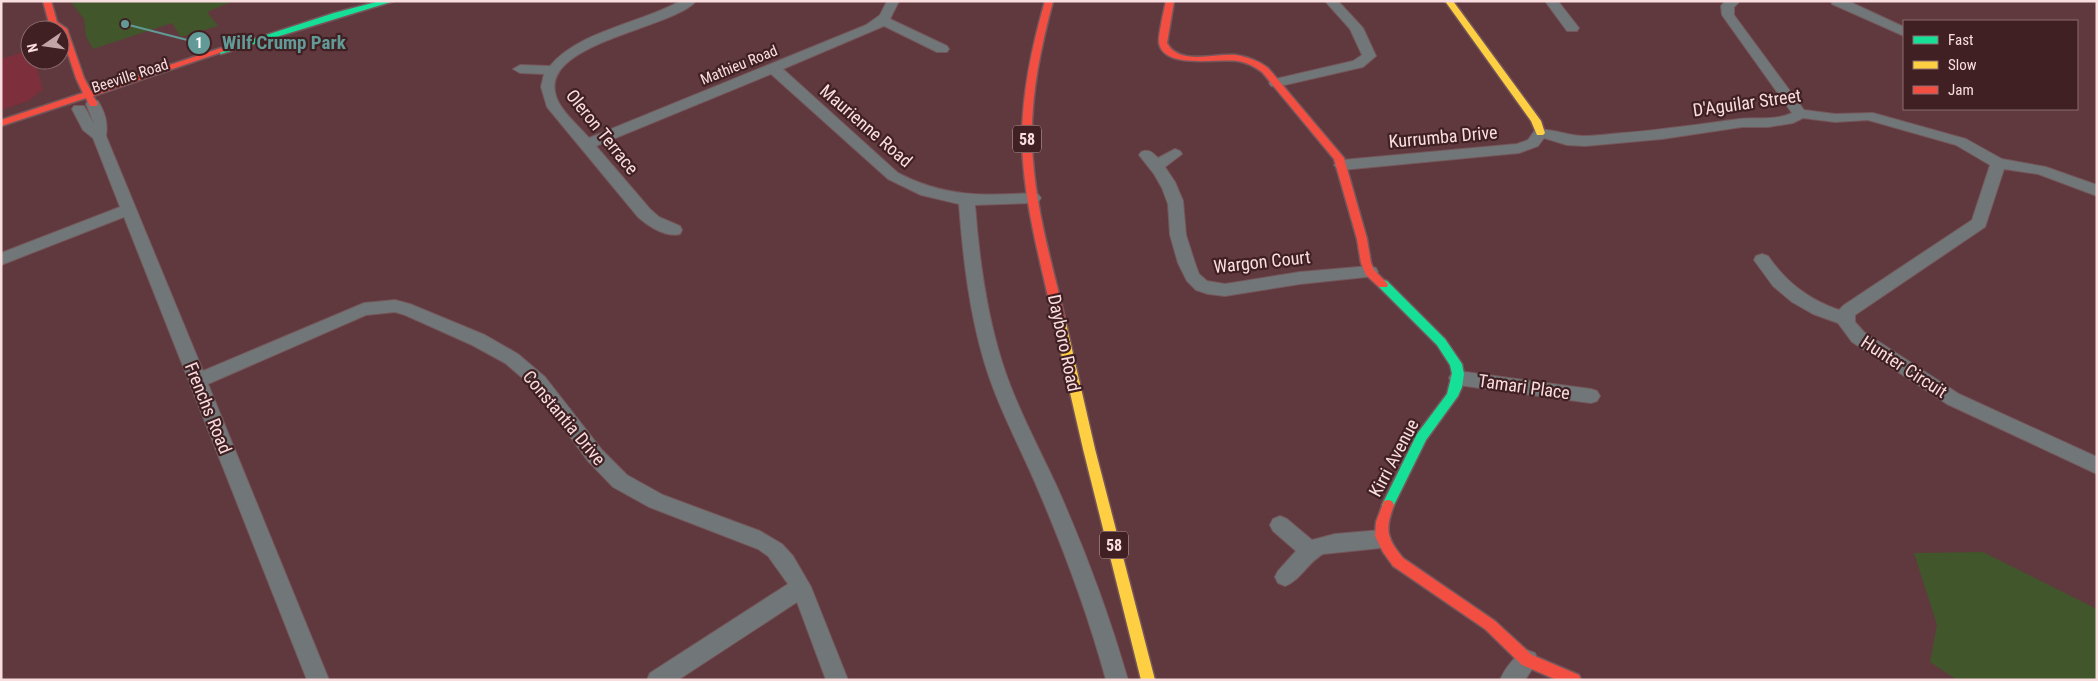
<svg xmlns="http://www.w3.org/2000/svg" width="2098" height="681" font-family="'Roboto Condensed',sans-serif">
  <rect width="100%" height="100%" fill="#60393f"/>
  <path fill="#7d303c" d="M30,50v10h4l9,29 -15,12 -27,9v-51z"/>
  <path fill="#41562a" d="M70,1h163l-26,11 11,14 -37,11 -9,-14 -79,26 -7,-13 -2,-17z
    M1983,552l114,57v71h-140l-27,-18 7,-37 -23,-72z"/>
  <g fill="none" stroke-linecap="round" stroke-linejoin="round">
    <g stroke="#75575b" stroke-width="2">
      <path id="street" d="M680,1h16c-24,29 -169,43 -137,102 7,13 21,24 30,35l277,-113 14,-10 7,-14h12l-9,18 57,27 2,3 -2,3h-10l-53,-26 -101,43 115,104c45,24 85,23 135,20l5,1 3,4 -3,4 -5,1 -58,2c4,53 11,106 27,157 14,44 36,84 55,125 28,63 52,127 71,193h-22c-18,-66 -42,-130 -69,-193 -18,-42 -40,-82 -53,-126 -15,-51 -21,-104 -25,-157l-38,-9 -33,-16 -117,-105 -175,72 54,63 9,8 21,9 2,4 -2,4c-14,4 -32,-8 -42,-17l-91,-110 -6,-20 3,-13 -24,-1 -7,-4 7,-4 30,1c29,-35 91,-43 130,-65z
        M1325,1h13l25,27 13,28 -13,11 -87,20 -5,-1 -2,-3 2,-3 82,-19 9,-6 -12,-26z
        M1545,1h13l21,27 -2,3h-10z
        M1725,1h15l-6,6v8l70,95 31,4 38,-1 93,26 36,20 44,8 51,18v11l-59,-22 -34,-5 -19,58 -130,88v7l9,10 95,62 138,63v17l-150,-70 -95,-62 -14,-19 -25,-9 -21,-12 -19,-16 -19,-26 2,-4 6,-2 6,2c19,27 40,43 71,54l5,-5 128,-85 18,-55 -34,-20 -88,-25 -33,2 -32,-4 -10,5 -25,4h-26l-80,12 -77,7 -18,-1 -23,-7 -6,8 -19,7 -177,17 -5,-2 -3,-3 3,-3 5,-2 175,-16 11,-4 7,-10c12,-3 34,6 48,6 13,0 26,-2 39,-3 39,-3 78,-9 117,-14 18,-2 36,2 53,-6l-70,-98 -1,-9z
        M1831,1h17l56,26v9l-72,-32z
        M93,100l5,1c7,12 10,21 8,35l97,235 161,-68 31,-3 15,4 75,31 33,19 27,23 57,73 25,25 36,20 97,36 22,13 11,12 18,31 37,93h-22l-29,-78 -119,78h-31l3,-7 138,-89 -20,-28 -10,-7 -109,-42 -36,-20 -25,-26 -55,-74 -28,-24 -33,-18 -67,-30 -10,-3 -29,3 -158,69 121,296h-22l-183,-463 -123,48v-12l119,-46 -27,-69 -10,-8 -11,-21 2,-3h10l10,18 -8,-20 2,-3z
        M1175,149l5,2 2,3 -17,13 10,15 8,19 3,34 9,28 4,11 8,7 18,3 75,-12 70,-6 6,2 2,4 -2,4 -76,8 -75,12 -17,-2 -12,-4 -9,-9 -9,-18 -8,-28 -2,-31 -6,-16 -8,-14 -15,-19 2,-3c8,-3 11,0 17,6z
        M1458,371l133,18 6,2 3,5 -3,5 -6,2 -133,-18 -6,-2 -3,-5 3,-5z
        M1280,516l7,3 25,21 23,-6 46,-4 7,3 3,6 -3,6 -7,3 -58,6c-15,8 -22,26 -38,32l-7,-3 -3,-6 3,-6 18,-20 -23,-20 -3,-6 3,-6z
        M1527,650l8,3 3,7 -13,20h-25c5,-12 15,-25 27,-30z"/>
    </g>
    <g stroke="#75575b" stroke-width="3">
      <path id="fast" d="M380,1h14l-170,52 -3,1 -4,-3 117,-38z
        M1383,280l4,1 58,58 17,25 2,10 -2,13 -4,9 -32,44 -34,69 -4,1 -4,-1 -2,-4 35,-71 30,-40 5,-20 -2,-9 -13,-20 -58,-58 -1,-3 1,-3z"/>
    </g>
    <g stroke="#75575b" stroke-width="3">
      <path id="slow" d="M1445,1h8l88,120 4,12 -2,2h-6l-6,-14z
        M1060,319l6,4 29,126 60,231h-14l-58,-231 -29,-126z"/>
    </g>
    <g stroke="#75575b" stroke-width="3">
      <path id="jam" d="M43,1h8l6,21 10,7 17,49 7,13 127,-42 3,-1 4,3 -132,45 5,8 -2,2h-6l-4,-8 -85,28v-6l82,-27 -7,-15 -16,-48 -11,-7z
        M1045,1h8c-12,46 -22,92 -21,139 1,62 20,123 34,183l-6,4 -6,-4c-13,-60 -31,-121 -32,-183 0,-48 10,-94 23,-139z
        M1166,1h8l-7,42c12,23 48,10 69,12 12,2 23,6 32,13l76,90 23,81 4,24 3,7 14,14 -1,3h-8l-13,-12 -5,-12 -4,-24 -23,-80 -72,-87c-7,-5 -16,-10 -25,-11 -18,-3 -73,9 -78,-18 -1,-7 5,-33 7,-42z
        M1388,500l4,1 2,4c-9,24 -8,33 9,53l92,63 37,34 47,20 2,5h-24l-35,-15 -37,-36 -92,-63 -10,-14 -8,-16 1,-14 8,-21z"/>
    </g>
    <use href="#street" fill="#717778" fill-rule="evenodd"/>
    <use href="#fast" fill="#16e098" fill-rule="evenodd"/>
    <use href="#slow" fill="#ffcf43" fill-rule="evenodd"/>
    <use href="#jam" fill="#f24e42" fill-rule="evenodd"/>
  </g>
  <g text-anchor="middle" stroke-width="4.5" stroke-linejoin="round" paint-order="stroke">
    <g font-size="15" fill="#f9dedf" stroke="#412023">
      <text transform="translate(739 65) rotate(-22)" y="5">Mathieu Road</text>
      <text transform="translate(130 76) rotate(-18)" y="5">Beeville Road</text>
    </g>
    <g fill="#412023" stroke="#c2a5a7" stroke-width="1">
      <rect x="1013" y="125.5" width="28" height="27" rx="4"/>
      <rect x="1100" y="531.5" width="28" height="27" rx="4"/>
    </g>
    <g font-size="16" font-weight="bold" fill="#f9dedf">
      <text x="1027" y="145">58</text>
      <text x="1114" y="551">58</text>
    </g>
    <g font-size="18" fill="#f9dedf" stroke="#412023">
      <text transform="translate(1747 103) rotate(-8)" y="6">D'Aguilar Street</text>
      <text transform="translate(866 126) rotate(41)" y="6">Maurienne Road</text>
      <text transform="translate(602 132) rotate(51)" y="6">Oleron Terrace</text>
      <text transform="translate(1443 137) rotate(-5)" y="6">Kurrumba Drive</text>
      <text transform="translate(1262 262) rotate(-6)" y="6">Wargon Court</text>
      <text transform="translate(1064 343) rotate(78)" y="6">Dayboro Road</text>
      <text transform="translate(1904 367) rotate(33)" y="6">Hunter Circuit</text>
      <text transform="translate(1524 387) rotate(8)" y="6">Tamari Place</text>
      <text transform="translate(208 408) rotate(68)" y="6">Frenchs Road</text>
      <text transform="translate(564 418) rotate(50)" y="6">Constantia Drive</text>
      <text transform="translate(1394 458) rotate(-62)" y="6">Kirri Avenue</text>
    </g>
  </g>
  <path fill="none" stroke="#619a96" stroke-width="2" d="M125 24L199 43"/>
  <g fill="#619a96" stroke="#412023" stroke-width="2">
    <circle cx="125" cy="24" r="5"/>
    <circle cx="199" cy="43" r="12"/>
  </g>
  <g font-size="15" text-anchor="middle" font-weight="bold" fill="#fff">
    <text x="199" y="48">1</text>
  </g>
  <g font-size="19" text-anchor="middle" font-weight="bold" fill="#619a96" stroke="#412023" stroke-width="4.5" stroke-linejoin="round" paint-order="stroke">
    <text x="284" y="49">Wilf Crump Park</text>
  </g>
  <rect width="2098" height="681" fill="none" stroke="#f9dedf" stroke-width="5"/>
  <rect x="1903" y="20" width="175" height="90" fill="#412023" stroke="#8b6c6e"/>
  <rect x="1913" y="36" width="25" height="8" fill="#16e098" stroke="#8b6c6e"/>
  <text x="1948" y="45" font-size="15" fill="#f9dedf">Fast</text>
  <rect x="1913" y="61" width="25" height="8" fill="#ffcf43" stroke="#8b6c6e"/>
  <text x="1948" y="70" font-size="15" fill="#f9dedf">Slow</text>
  <rect x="1913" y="86" width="25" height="8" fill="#f24e42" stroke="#8b6c6e"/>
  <text x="1948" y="95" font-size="15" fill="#f9dedf">Jam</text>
  <g transform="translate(45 45) rotate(257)"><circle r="24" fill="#412023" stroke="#8b6c6e"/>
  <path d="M0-4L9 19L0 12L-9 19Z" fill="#c3a4a7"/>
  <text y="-8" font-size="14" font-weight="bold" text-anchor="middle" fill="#f9dedf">N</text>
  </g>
</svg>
